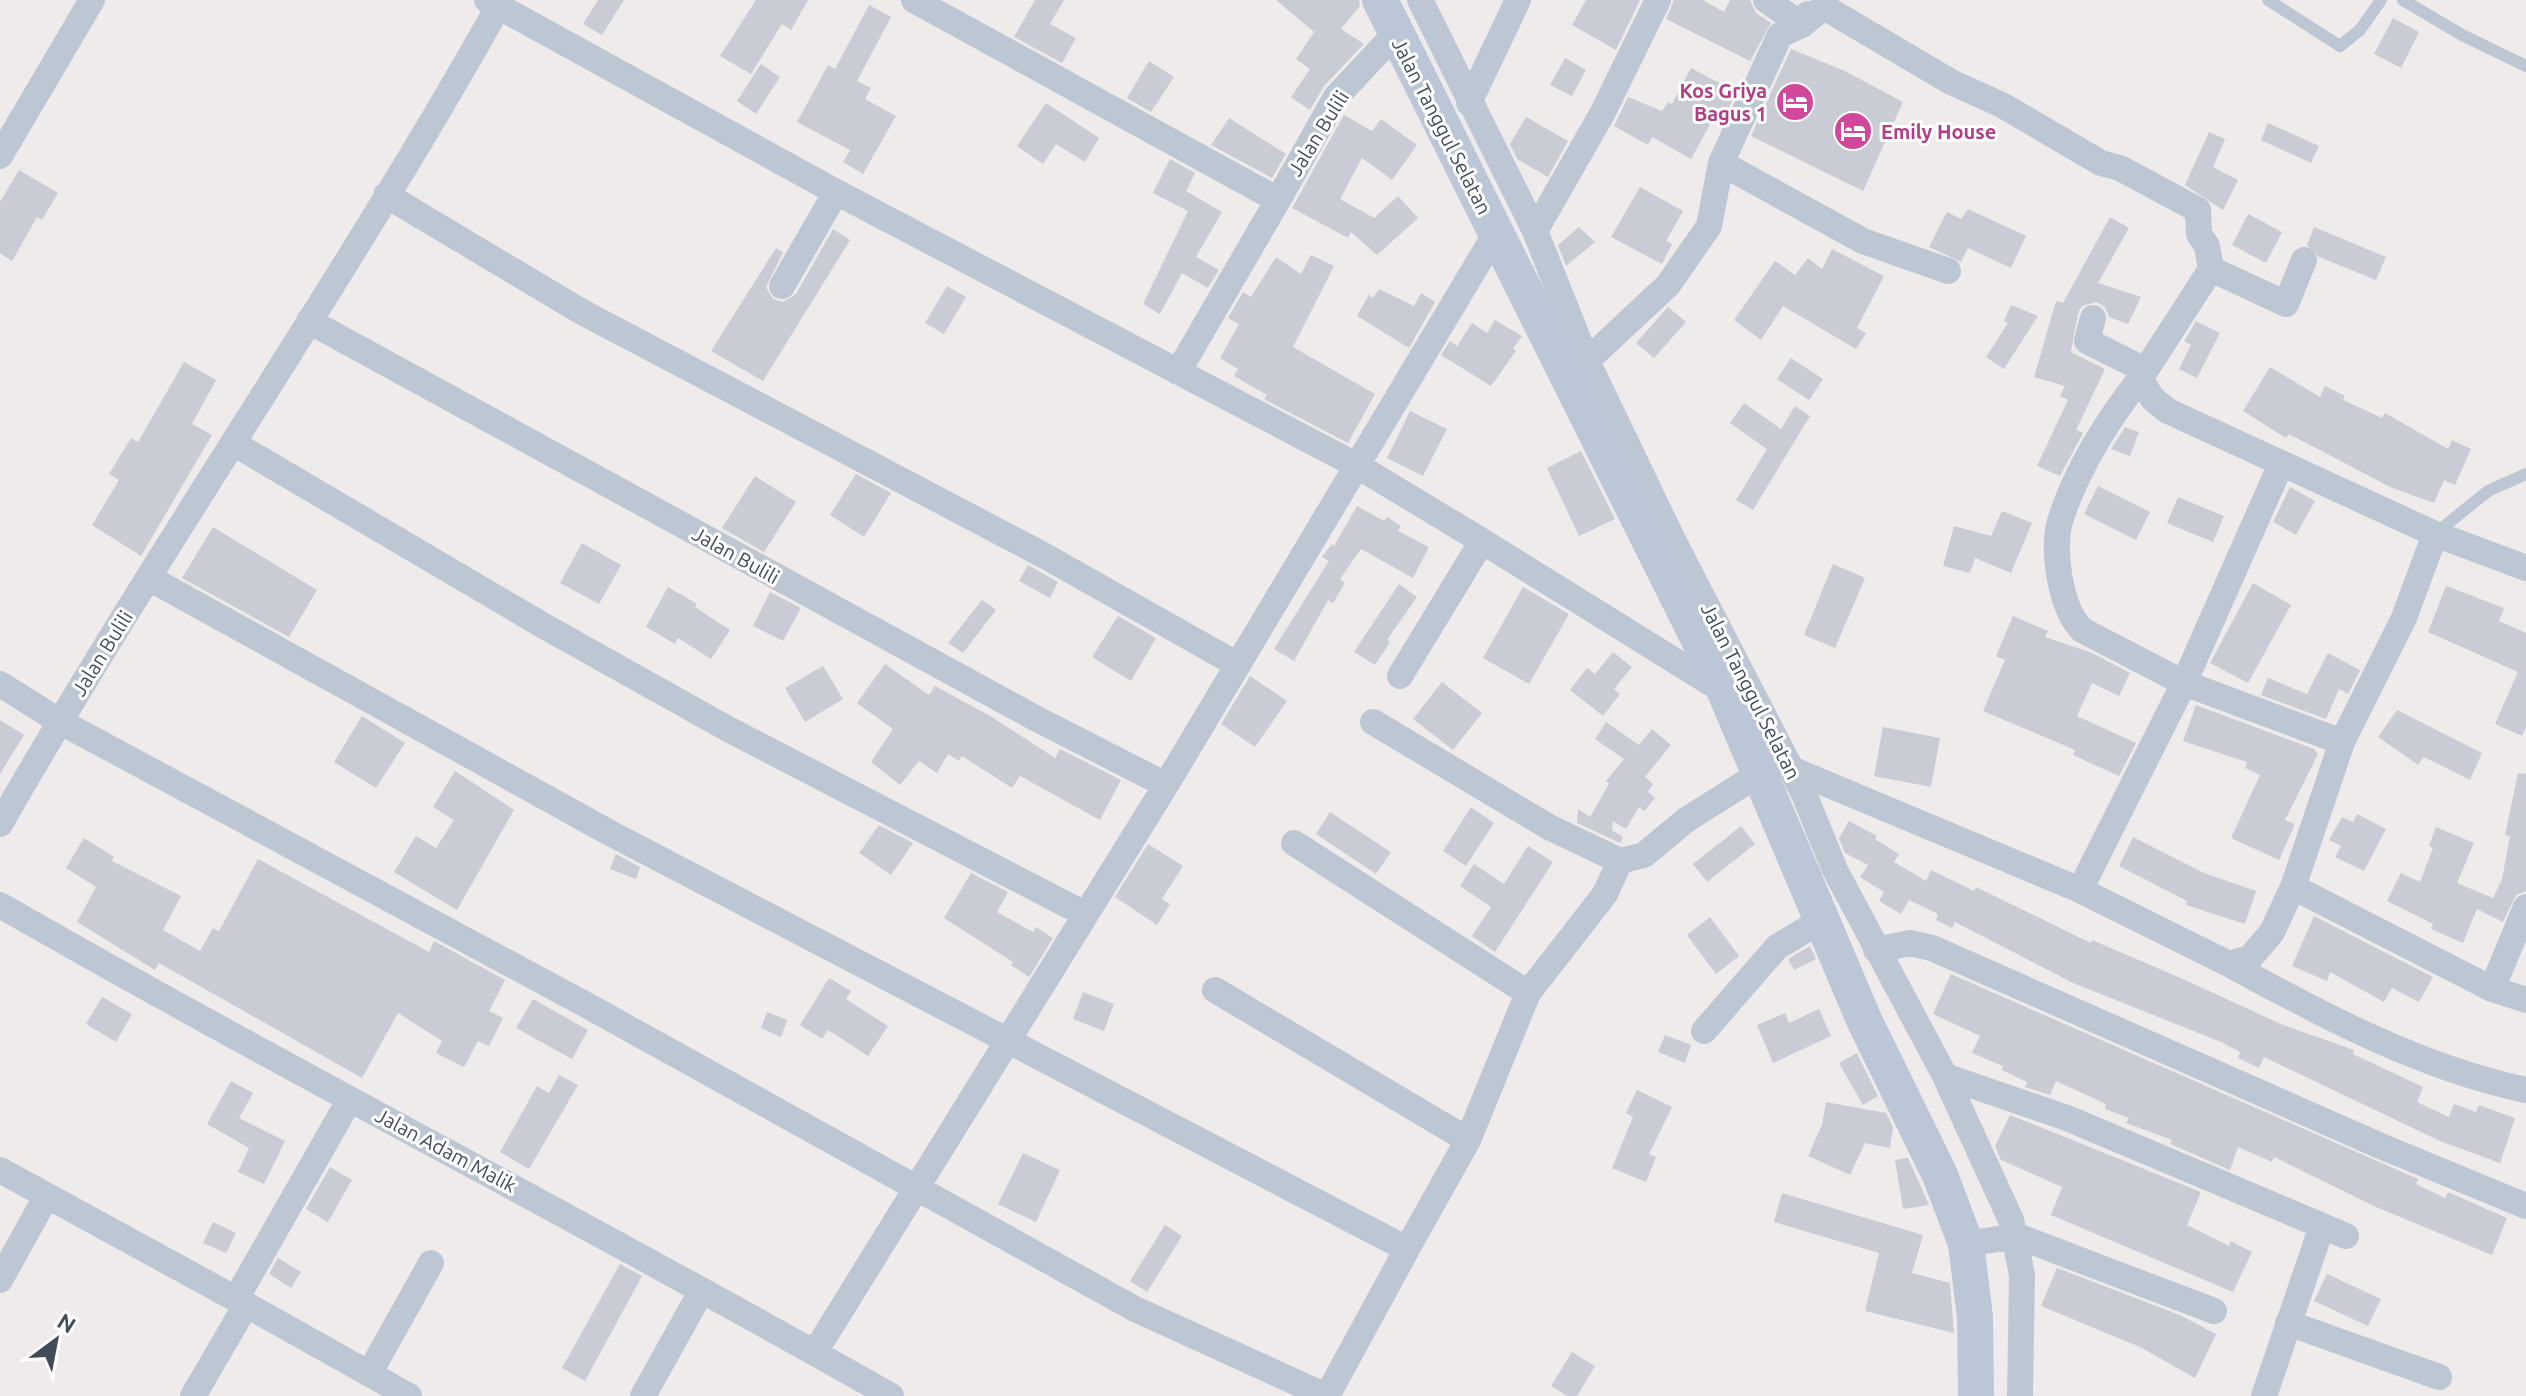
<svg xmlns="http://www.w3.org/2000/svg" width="2526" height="1396" viewBox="0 0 2526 1396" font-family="Ubuntu,sans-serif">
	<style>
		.building { fill: #c9ccd4 }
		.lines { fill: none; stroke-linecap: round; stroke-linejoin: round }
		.lane { stroke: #bdc7d3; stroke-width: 12 }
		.street { stroke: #bdc7d3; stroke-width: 26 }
		.secondary { stroke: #bbc7d7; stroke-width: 36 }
		.labels { text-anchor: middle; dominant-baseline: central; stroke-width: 6; stroke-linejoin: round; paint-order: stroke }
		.hotel-label { font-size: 20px; font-weight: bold; fill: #b23c85; stroke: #fff; text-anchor: end }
		.street-label { font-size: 20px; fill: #424d5a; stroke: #fff }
	</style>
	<rect width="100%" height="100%" fill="#efebeb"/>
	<!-- building -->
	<path class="building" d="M598,0H624L602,35L583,24Z
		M756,0H808L791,30L782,24L751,74L720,56Z
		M1035,0H1064L1050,24L1076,38L1062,63L1014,37Z
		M1276,0H1359L1360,6L1341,29L1364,44L1324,86L1310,110L1291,97L1310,69L1296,59L1314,32Z
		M1586,0H1640L1616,50L1572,25Z
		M1674,0H1703L1724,12L1730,0H1750L1756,13L1771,23L1750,61L1666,19Z
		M869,5L891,17L857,81L871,88L865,99L896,116L863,174L843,162L850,150L797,122L828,65L835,69Z
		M2393,18L2419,32L2401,68L2374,54Z
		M1791,49L1845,71L1903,102L1863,191L1751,136Z
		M1565,58L1586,70L1572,96L1550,85Z
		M1149,61L1174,77L1151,112L1127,98Z
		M761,64L780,77L756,114L737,101Z
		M1691,68L1736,92L1727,112L1719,108L1691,159L1652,137L1648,145L1614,126L1628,97L1662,111L1668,102L1672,104Z
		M1046,103L1099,138L1085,162L1056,144L1043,164L1017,146Z
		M1344,115L1372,131L1381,119L1417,145L1392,180L1362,158L1340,199L1374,218L1398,196L1418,218L1377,255L1351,232L1348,238L1292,208Z
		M1526,117L1568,141L1548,177L1517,159L1510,144Z
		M1229,118L1286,154L1272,178L1211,145Z
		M2268,123L2319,146L2311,163L2261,140Z
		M2209,132L2225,139L2213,167L2238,180L2223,210L2185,185Z
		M1170,159L1195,173L1186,191L1222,212L1196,257L1219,270L1208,288L1182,273L1160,314L1143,304L1188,211L1153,193Z
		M19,170L58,193L42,220L37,217L12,261L0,253V202Z
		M1640,187L1683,211L1666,241L1672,244L1662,264L1611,237Z
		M1968,209L2026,236L2011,268L1968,248L1961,262L1929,247L1947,212L1961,219Z
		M2248,214L2282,232L2266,263L2232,245Z
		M2110,217L2129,228L2098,283L2141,297L2128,324L2109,317L2105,307L2096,302L2082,306L2078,313L2071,352L2105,369L2076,430L2083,433L2060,476L2037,466L2068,400L2060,396L2065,386L2034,377L2056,301L2063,303Z
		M1579,227L1595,242L1566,266L1558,245Z
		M2314,227L2386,257L2376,280L2319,257L2307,245Z
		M833,229L850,240L763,381L711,351L776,248L783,252L766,287L773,299L783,302L796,294Z
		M1832,249L1884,276L1857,328L1866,333L1856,349L1783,306L1761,340L1734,320L1775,261L1795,275L1808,258L1822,269Z
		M1311,255L1334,266L1293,347L1375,394L1348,443L1264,399L1267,395L1234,376L1238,369L1220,358L1239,324L1228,318L1243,292L1251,297L1276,257L1301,274Z
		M947,286L966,297L944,334L925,323Z
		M1379,289L1414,306L1421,293L1435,302L1409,348L1357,316L1369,295L1373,298Z
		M2011,305L2038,316L2004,369L1986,357L2008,323L2004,321Z
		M1668,307L1686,322L1654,358L1636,343Z
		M1495,320L1522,336L1513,349L1516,351L1491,386L1441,355L1450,341L1457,346L1472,323L1487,333Z
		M2196,321L2220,333L2197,378L2179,369L2191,345L2184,341Z
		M1791,358L1823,379L1809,400L1777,379Z
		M184,362L216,380L192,424L212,435L141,556L92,525L119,480L109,474L131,438L138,442Z
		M2270,367L2320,397L2325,386L2345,396L2343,400L2382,418L2385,413L2448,449L2452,440L2471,449L2455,485L2444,480L2434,503L2390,487L2289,434L2286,438L2243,411Z
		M1744,403L1781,429L1795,406L1810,416L1753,510L1736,500L1767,449L1730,423Z
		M1410,411L1447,429L1423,476L1387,458Z
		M2125,427L2139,432L2130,456L2111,449Z
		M1581,451L1615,519L1579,536L1547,468Z
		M856,474L891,493L864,537L830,515Z
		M755,476L796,502L764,552L722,528Z
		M2098,486L2150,512L2136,540L2084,514Z
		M2290,487L2315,501L2296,535L2273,522Z
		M2178,497L2224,516L2213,542L2167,523Z
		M1357,506L1384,521L1387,517L1401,526L1398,531L1429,547L1413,578L1361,549L1340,579L1345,583L1333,603L1328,600L1294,661L1274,649L1329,561L1322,557L1332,544L1334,546Z
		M2002,511L2032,523L2011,573L1975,558L1970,573L1943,566L1954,526L1991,536Z
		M213,527L317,590L289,637L182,578Z
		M582,543L621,565L599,604L560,583Z
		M1833,564L1865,578L1835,648L1804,635Z
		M1028,565L1058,582L1050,598L1019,581Z
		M2253,583L2291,605L2248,683L2210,663Z
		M1399,584L1417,597L1387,640L1390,642L1375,665L1354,652Z
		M2446,586L2504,608L2499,621L2526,633V727L2522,736L2495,724L2518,672L2428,632Z
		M668,587L697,604L695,607L730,630L711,659L678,638L675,644L646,627Z
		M1523,587L1569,614L1529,684L1483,658Z
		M770,592L801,608L783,641L753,626Z
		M982,600L996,610L963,653L948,643Z
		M1118,616L1156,638L1131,681L1092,657Z
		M2013,616L2048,631L2045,637L2092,653L2130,673L2119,696L2092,683L2077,716L2136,743L2119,776L2073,755L2075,750L1983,711L2005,660L1996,656Z
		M1613,652L1632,667L1614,689L1620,694L1603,716L1570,690L1587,668L1595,674Z
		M2328,653L2360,670L2348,694L2339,689L2326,719L2261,695L2268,678L2307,694Z
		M885,664L929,695L935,686L992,717L1055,758L1060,749L1121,780L1100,820L1020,776L1012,788L962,756L959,761L948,754L937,773L919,761L900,785L871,762L893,729L857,703Z
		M823,666L843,699L805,722L785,688Z
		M1250,676L1287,701L1255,747L1221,724Z
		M1442,682L1482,713L1453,750L1413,719Z
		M2196,705L2314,749L2318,754L2285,820L2295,824L2279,860L2231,838L2260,775L2245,768L2247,762L2183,741Z
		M2397,710L2482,753L2470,780L2424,757L2418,765L2378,737Z
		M362,716L405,743L376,788L334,762Z
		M0,720L24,735L0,774Z
		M1606,722L1639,745L1652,729L1671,745L1645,777L1653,784L1648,792L1655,798L1644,811L1639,807L1626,829L1613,821L1612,830L1623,837L1620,843L1577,823L1578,809L1590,817L1609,784L1606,781L1624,759L1595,739Z
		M1883,727L1940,738L1931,787L1874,776Z
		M455,771L514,810L457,910L394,872L416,836L436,848L454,820L433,807Z
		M2518,773L2526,774V891L2516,895L2503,922L2477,909L2463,943L2431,929L2433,924L2387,901L2401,873L2420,882L2433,848L2429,846L2436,827L2474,843L2457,883L2493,898L2502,879L2510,836L2505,835Z
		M1471,807L1494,823L1466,866L1443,851Z
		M1330,812L1391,852L1376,874L1316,834Z
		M2357,814L2386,829L2364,871L2335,857L2341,846L2329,840L2342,817L2353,822Z
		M1849,821L1877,836L1875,839L1899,854L1894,862L1926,881L1931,870L1974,891L1976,887L2091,943L2092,940L2183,979L2283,1025L2354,1050L2353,1054L2423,1087L2417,1102L2449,1117L2454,1104L2476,1112L2479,1105L2515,1118L2500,1163L2440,1141L2264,1057L2259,1068L2238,1058L2240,1052L2221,1042L2073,983L1955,922L1952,928L1936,920L1938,914L1909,900L1901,914L1879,901L1884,892L1860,877L1868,865L1845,853L1839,838Z
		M879,825L913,843L891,875L859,853Z
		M1741,826L1755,844L1707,882L1693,864Z
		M2133,837L2204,873L2256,891L2245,924L2186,905L2187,901L2119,866Z
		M84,838L114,857L112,861L181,896L163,930L200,951L213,928L219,931L258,859L429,952L434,941L505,980L489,1011L503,1018L489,1046L478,1041L464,1067L436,1053L442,1041L398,1013L362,1078L159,963L155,970L77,922L96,887L66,868Z
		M1148,844L1183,866L1162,899L1170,904L1157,925L1115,897Z
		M1528,846L1553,862L1495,952L1472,936L1491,907L1460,886L1474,864L1504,884Z
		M616,854L640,867L636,879L610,869Z
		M971,873L1008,892L997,912L1033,932L1036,927L1053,938L1029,977L1011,965L1013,962L944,918Z
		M2314,916L2433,977L2419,1002L2392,988L2384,1002L2330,972L2327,981L2292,966Z
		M1710,917L1739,956L1716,974L1687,935Z
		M1810,946L1816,959L1794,970L1788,959Z
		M1951,974L2418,1179L2416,1184L2445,1198L2448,1192L2507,1218L2492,1255L2376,1207L2274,1157L2272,1162L2238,1147L2230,1170L2170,1144L2172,1140L2126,1123L2129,1118L2105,1109L2106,1104L2056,1081L2050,1095L2025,1087L2027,1082L2002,1070L2003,1066L1972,1053L1980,1036L1933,1014Z
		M829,978L851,991L846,999L888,1026L868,1056L828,1030L822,1039L800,1025Z
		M1083,992L1114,1004L1104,1031L1073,1019Z
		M102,997L132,1014L116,1042L86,1024Z
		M533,999L588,1030L572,1059L516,1028Z
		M1819,1009L1831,1036L1773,1063L1757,1025L1785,1013L1789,1023Z
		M767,1012L787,1020L781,1037L761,1028Z
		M1665,1035L1691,1045L1685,1063L1658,1052Z
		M1857,1053L1878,1096L1863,1105L1839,1063Z
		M559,1075L578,1085L529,1169L500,1152L537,1086L549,1093Z
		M231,1081L253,1093L239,1118L285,1141L264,1184L238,1172L249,1148L207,1124Z
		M1637,1090L1672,1107L1649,1154L1656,1157L1646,1182L1612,1168L1633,1117L1626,1113Z
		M1826,1102L1886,1113L1893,1127L1890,1148L1865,1143L1850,1175L1808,1156L1822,1125Z
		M2010,1115L2201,1192L2187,1225L2229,1246L2231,1241L2252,1252L2233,1292L2051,1215L2062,1187L2001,1160L1995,1146Z
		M1023,1153L1060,1170L1036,1222L998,1204Z
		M1908,1158L1929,1205L1903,1209L1895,1160Z
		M330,1167L352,1180L328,1222L306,1209Z
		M1782,1193L1923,1235L1912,1273L1950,1283L1954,1333L1865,1311L1879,1253L1774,1222Z
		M213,1222L236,1233L226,1253L203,1243Z
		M1165,1225L1182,1236L1147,1292L1130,1281Z
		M278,1258L301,1272L291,1288L269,1274Z
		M620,1264L642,1276L585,1381L562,1368Z
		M2057,1268L2180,1315L2216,1334L2195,1378L2140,1347L2041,1306Z
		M2327,1274L2381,1299L2368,1326L2314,1301Z
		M1572,1352L1595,1366L1577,1396H1567L1551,1386Z"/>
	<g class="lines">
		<!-- lane -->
		<path class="lane" d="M2268,0L2340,46L2360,30L2381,0
			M2403,0L2462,35L2526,66
			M2436,533L2488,491L2526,474"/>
		<!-- street -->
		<path class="street" d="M487,0L836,192L1356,465L1482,541L1400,676
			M914,0L1278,200L1336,97L1396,33
			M1420,0L1535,231L1587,361L1673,540L1804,794L1835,870L1945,1076L2011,1220L2022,1275L2020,1396
			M1766,0L1802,25L1808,14
			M1469,103L1518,0
			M0,156L92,0
			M1721,163L1863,241L1948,271
			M386,195L582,312L1045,556L1238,665
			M1535,231L1602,114L1658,0
			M2211,269L2286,304L2304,260
			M782,286L836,192
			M2093,318L2087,341L2145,370
			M309,321L1037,719L1166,785
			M1576,371L1668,285L1709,226L1721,163L1780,35L1802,25L1824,7L1951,82L2002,105L2101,163L2120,168L2198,210L2199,234L2207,246L2211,269L2140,379L2153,399L2168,411L2435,534L2526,568
			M1178,372L1278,200
			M2140,379C2108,419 2077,469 2061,518C2051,547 2060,608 2082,630L2184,683L2342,742
			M233,443L544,626L728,729L1083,913
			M1482,541L1725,692
			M149,578L610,833L1407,1249L1327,1396
			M0,684L59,721L590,1007L1135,1309L1326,1396
			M1373,722L1549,827L1620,861
			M1791,769L2080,890L2229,964L2250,958L2272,932L2293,887L2342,742L2404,618L2435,534
			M0,824C160,545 345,281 502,0
			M1294,843L1528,993
			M2293,887L2492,989L2526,1000
			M2080,890L2184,683L2281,464
			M0,905C294,1074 597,1228 891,1396
			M1876,950L1910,943L1932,948L2383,1147L2526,1206
			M2229,964C2322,1015 2421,1068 2526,1090
			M2492,989L2526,907
			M1215,990L1468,1140
			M1704,1031L1777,947L1822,920
			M1945,1076L2067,1118L2346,1236
			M0,1170L236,1299L350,1099
			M1966,1244L2017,1236L2214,1311
			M1407,1249L1468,1140L1528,993L1605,894L1620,861L1644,855L1686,820L1759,774
			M0,1280L46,1197
			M236,1299L409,1396
			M2288,1323L2439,1377
			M815,1352L1166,785L1496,233
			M369,1374L431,1263
			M193,1396L246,1305
			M643,1396L702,1290
			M2264,1396L2322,1226"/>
		<!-- secondary -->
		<path class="secondary" d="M1380,0L1725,692L1865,1022L1940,1175L1966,1244L1975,1317L1976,1396"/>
	</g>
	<!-- icons -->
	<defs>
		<symbol id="hotel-disc" viewBox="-11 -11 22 22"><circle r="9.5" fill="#d1479c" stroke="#fff"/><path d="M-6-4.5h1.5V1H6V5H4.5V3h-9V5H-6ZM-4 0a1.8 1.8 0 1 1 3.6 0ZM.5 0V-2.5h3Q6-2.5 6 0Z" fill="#fff"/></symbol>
	</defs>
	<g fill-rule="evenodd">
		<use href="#hotel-disc" x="1773" y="80" width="44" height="44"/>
		<use href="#hotel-disc" x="1831" y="109" width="44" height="44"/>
	</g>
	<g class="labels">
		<!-- hotel labels -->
		<g class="hotel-label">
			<text x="1767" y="90">Kos Griya<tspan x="1767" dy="23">Bagus 1</tspan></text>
			<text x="1881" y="131" text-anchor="start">Emily House</text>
		</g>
		<!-- street labels -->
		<g class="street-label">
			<text transform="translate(1442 126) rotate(63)">Jalan Tanggul Selatan</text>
			<text transform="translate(1318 133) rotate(-58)">Jalan Bulili</text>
			<text transform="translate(736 555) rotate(29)">Jalan Bulili</text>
			<text transform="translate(102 653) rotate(-58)">Jalan Bulili</text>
			<text transform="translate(1751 691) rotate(63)">Jalan Tanggul Selatan</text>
			<text transform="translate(446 1150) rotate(28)">Jalan Adam Malik</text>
		</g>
	</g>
	<!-- north arrow -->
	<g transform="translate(56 1340) rotate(32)" stroke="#ffffff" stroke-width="6" paint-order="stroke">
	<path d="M0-6L14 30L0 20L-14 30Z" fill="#424d5a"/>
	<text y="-12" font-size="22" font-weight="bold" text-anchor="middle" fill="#424d5a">N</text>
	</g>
</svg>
